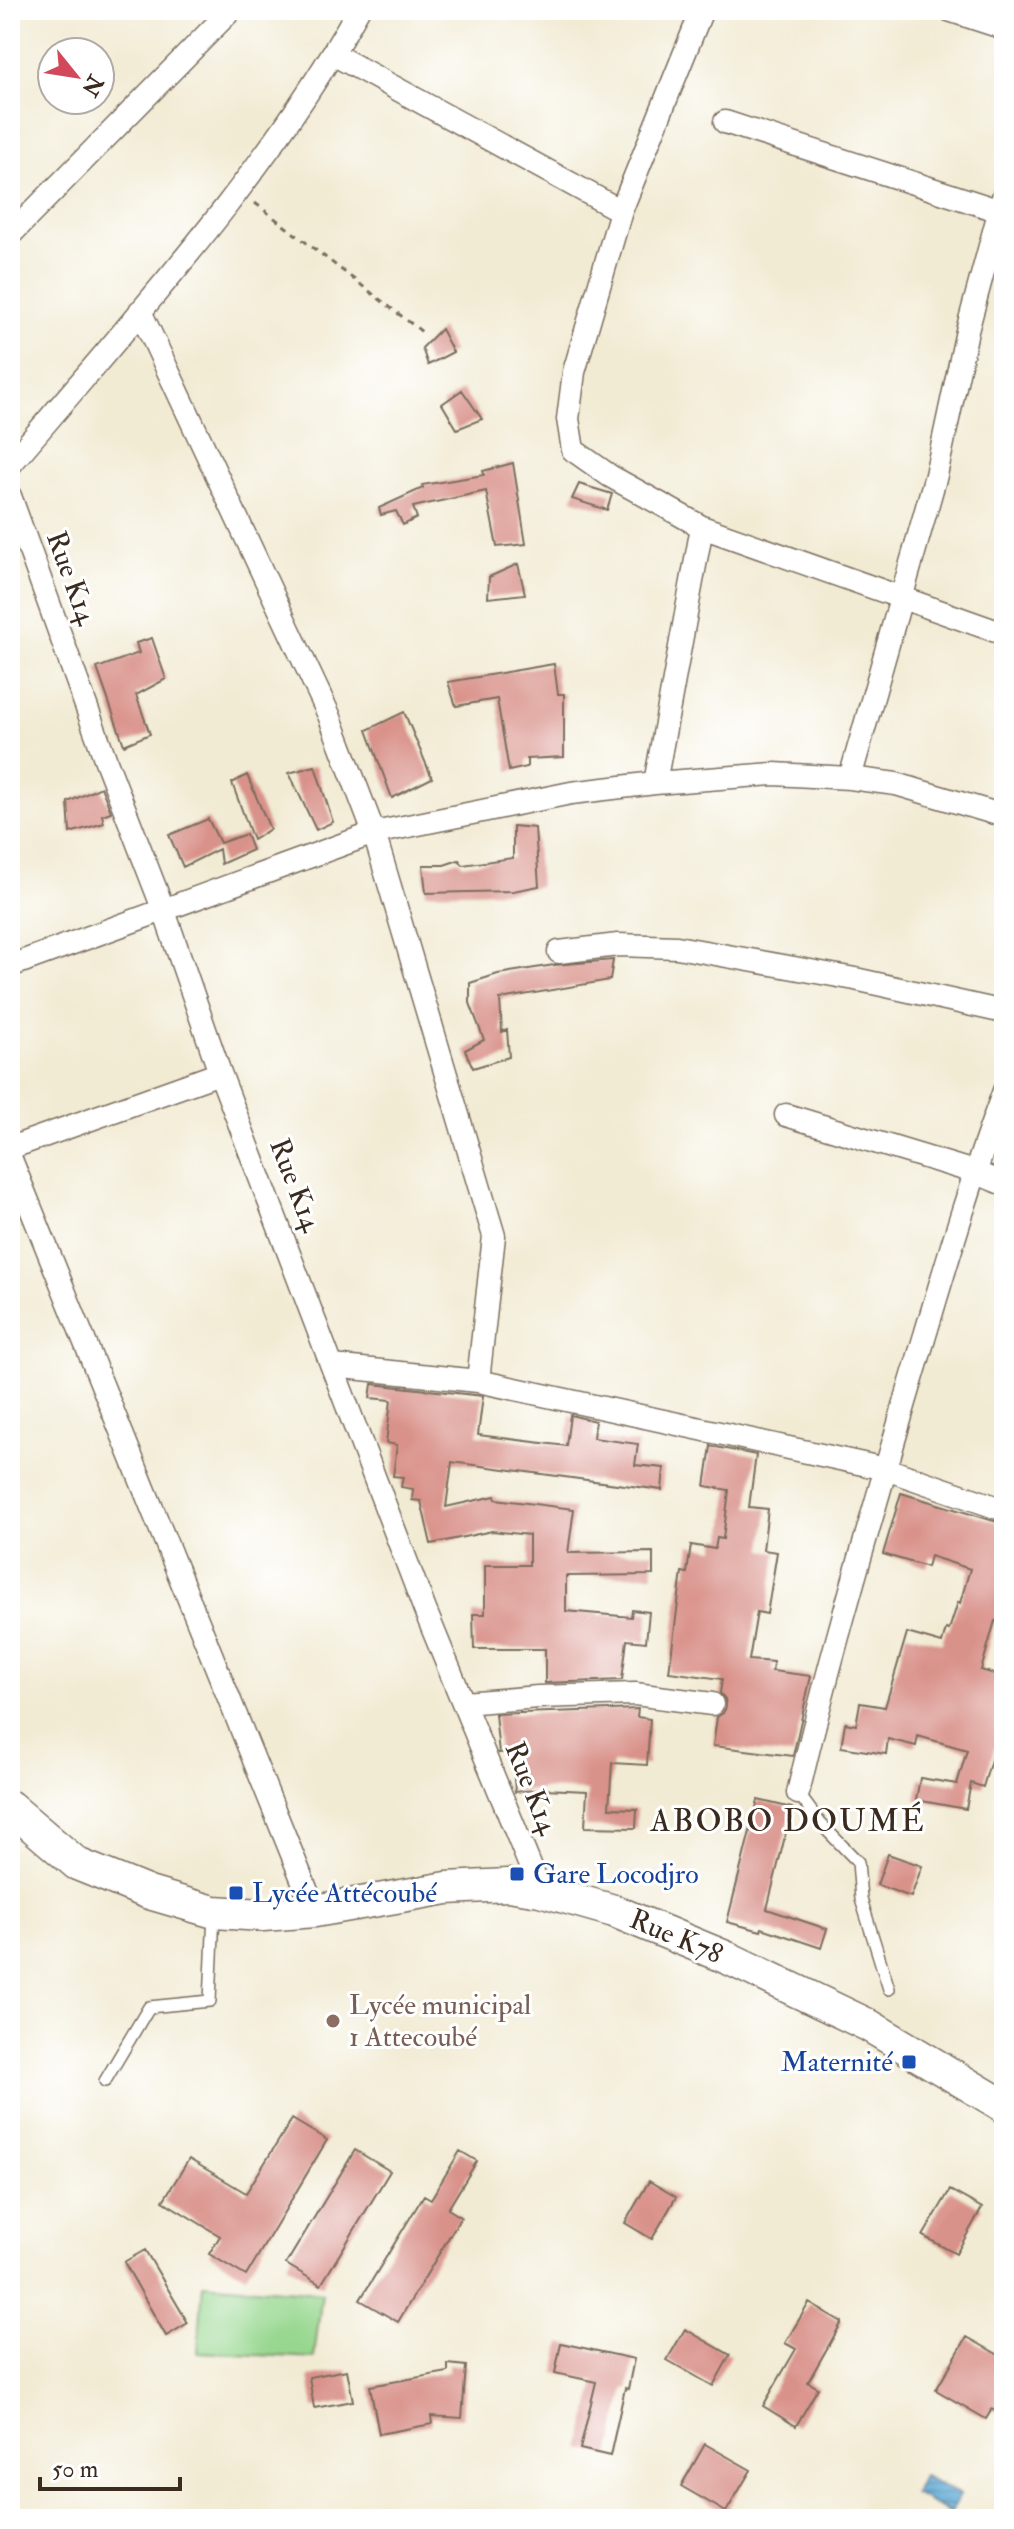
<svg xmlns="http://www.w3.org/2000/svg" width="1014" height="2529" viewBox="0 0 1014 2529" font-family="'IM FELL Double Pica',serif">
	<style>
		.grass { fill: #96d78e; stroke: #688056; stroke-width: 2 }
		.water { fill: url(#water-rules); stroke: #4c6879; stroke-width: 2 }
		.building { fill: #d9928a }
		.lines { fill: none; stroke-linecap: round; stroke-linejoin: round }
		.lane-casing { stroke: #7b6e5e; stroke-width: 14 }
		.street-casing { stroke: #7b6e5e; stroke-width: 25 }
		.secondary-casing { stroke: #7b6e5e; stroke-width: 35 }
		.path { stroke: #7b6e5e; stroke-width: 3; stroke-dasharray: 6 6; stroke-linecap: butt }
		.lane { stroke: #fff; stroke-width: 11 }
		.street { stroke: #fff; stroke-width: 22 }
		.secondary { stroke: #fff; stroke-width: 32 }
		.transit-dot { fill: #1a4fb4; stroke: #fff; stroke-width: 3 }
		.education-dot { fill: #8d6e63; stroke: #fff; stroke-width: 3 }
		.labels { text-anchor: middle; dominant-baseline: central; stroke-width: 6; stroke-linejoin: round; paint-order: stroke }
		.street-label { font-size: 28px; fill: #3b2a1e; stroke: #fff }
		.transit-label { font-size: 28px; fill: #164399; stroke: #fff; text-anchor: start }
		.education-label { font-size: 28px; fill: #785e54; stroke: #fff; text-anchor: start }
		.quarter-label { font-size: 32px; letter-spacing: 2px; fill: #3b2a1e; stroke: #fff }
	</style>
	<defs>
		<pattern id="water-rules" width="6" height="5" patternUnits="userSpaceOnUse" patternTransform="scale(2)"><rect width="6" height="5" fill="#5ca7d4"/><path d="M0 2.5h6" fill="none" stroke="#4d88ab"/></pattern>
	</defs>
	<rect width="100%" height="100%" fill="#fff"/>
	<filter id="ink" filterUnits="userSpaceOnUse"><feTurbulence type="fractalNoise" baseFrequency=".0125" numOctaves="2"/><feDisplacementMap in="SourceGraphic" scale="16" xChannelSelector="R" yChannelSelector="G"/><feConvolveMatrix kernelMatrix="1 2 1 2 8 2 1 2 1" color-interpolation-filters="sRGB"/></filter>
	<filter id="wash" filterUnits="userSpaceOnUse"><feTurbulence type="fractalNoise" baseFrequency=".006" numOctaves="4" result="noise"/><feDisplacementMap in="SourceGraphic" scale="32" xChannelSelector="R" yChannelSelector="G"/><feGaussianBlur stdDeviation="1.8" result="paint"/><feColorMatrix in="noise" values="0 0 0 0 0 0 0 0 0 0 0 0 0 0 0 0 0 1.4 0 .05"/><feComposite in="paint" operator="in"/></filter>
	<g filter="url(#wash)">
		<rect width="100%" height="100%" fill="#f2ebd4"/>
		<!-- grass -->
		<path class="grass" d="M203,2284L322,2293L314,2358L198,2352Z"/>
		<!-- water -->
		<path class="water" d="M923,2476L960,2495L951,2513L914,2494Z"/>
		<g id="blocks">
			<!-- building -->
			<path class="building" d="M441,329L453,352L428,365L422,348Z
				M462,390L482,419L457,429L442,404Z
				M513,463L526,544L497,547L486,491L413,507L417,518L403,525L396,511L381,515L379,508L423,488L422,485L484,475L483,471Z
				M579,484L612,494L607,510L572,499Z
				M518,564L525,594L488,598L489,577Z
				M152,638L166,679L136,695L150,734L124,745L97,668L139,653L136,643Z
				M554,664L558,694H564V757L527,759V767L509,771L497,699L456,706L448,682Z
				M404,712L432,778L392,798L367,730Z
				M315,766L333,822L316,830L289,773Z
				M247,775L270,829L253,840L232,783Z
				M101,787L111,812L102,815L104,823L70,833L68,802Z
				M208,819L220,843L246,834L252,850L221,864L219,849L183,867L169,835Z
				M513,826L535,828L539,886L513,891L426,893L423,865H444L459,860L463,865L513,858Z
				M613,960L610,980L500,999L502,1032L507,1030L509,1057L473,1068L465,1050L484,1040L470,1003V983L498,974L554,965Z
				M372,1384L483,1396L478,1435L566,1446L570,1415L595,1421L593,1438L638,1444L635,1465L664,1468L662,1490L452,1462L446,1507L495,1496L496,1499L574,1509L568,1553L653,1552V1575L566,1576V1611L631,1617L632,1610L649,1612L646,1642L627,1640L622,1680L545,1683V1649H474L473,1614H485V1565H529V1535L492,1531L431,1544L421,1501L412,1500L413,1489L401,1487L403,1477L393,1476L397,1445L386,1443L391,1400L370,1398Z
				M711,1446L756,1455L749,1507L768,1509L763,1550L777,1552L767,1614L757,1612L749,1660L773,1662L772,1671L811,1676L793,1756L713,1746L717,1717L723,1713L726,1707L725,1699L720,1693L722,1679L669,1672L682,1572L687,1573L691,1545L715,1549L717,1538L723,1539L729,1490L705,1486Z
				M901,1493L1004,1524V1623L995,1621L981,1670L1004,1677V1716L983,1787L971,1783L966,1809L916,1800L920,1778L957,1784L967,1750L918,1736L916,1746L888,1739L886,1754L841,1747L845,1723L856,1725L860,1703L885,1707L907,1633L942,1643L946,1629L949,1630L958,1602L960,1603L970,1569L930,1556L927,1567L883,1554Z
				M638,1709L637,1717L650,1719L647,1765L612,1763L609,1808L637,1809L636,1828L585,1827L587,1791L544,1789L515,1792L512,1751L499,1753L495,1714Z
				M758,1800L792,1808L767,1909L827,1929L821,1948L762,1928L761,1931L727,1922Z
				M888,1854L922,1866L911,1897L877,1885Z
				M292,2119L327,2140L246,2276L209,2254L220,2236L163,2201L189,2159L246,2193Z
				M355,2150L390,2171L321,2285L286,2264Z
				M460,2151L477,2161L448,2209L461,2217L398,2322L360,2300L424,2195L431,2199Z
				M649,2181L676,2197L652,2239L625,2223Z
				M950,2190L982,2208L956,2254L923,2236Z
				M145,2250L188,2323L166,2336L124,2262Z
				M809,2303L842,2322L808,2382L818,2388L796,2426L763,2406L796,2349L785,2343Z
				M685,2329L730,2355L713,2386L667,2360Z
				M967,2337L1004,2358V2415L992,2409L986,2419L936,2390Z
				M561,2343L634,2359L628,2389L625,2388L610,2456L580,2449L596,2382L555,2373Z
				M448,2364L466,2366L462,2418L431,2416L432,2424L379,2434L370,2386L448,2372Z
				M347,2370L353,2401L314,2408L309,2377Z
				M705,2444L751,2470L726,2512L681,2486Z"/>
		</g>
	</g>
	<g filter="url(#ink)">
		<use href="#blocks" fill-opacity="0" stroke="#7b6e5e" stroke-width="2"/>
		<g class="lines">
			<defs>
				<path id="lane" d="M798,1793L820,1823L858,1862L861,1899L889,1989
					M105,2081L149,2007L210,2001L214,1913"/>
				<path id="street" d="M949,10L1004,28
					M333,54L621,211
					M725,122L1000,211
					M10,235L231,10
					M140,311L329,715L374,833L494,1236L478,1381
					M10,465C133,319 265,177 358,10
					M10,496L106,761L164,911L220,1073L425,1610L540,1890
					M702,527L1004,634
					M850,778L936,475L967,331L1004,194
					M655,783L702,527L610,476L573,450L568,419L574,372L621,211L702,10
					M559,952L618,945L677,947L855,979L1004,1012
					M10,966L374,833L571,793L655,783L774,774L850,778L896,784L1004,816
					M786,1115L974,1172L1004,1184
					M10,1148L220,1073
					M10,1157L315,1911
					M333,1366L478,1381L886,1469L1004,1510
					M464,1703L538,1697L635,1694L712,1704
					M798,1793C829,1660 868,1530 906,1399C937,1296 966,1192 1004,1091"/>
				<path id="secondary" d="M10,1807L77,1864L149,1893L214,1912L263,1915L315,1911L447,1888L508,1885L540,1890L614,1911L730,1959L868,2025L1004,2106"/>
			</defs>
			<!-- lane casing -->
			<use href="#lane" class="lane-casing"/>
			<!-- street casing -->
			<use href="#street" class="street-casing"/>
			<!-- secondary casing -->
			<use href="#secondary" class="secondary-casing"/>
			<!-- path -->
			<path class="path" d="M255,203L426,335"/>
			<!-- lane -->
			<use href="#lane" class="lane"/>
			<!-- street -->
			<use href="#street" class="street"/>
			<!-- secondary -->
			<use href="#secondary" class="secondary"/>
		</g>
	</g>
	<!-- markers -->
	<g class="transit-dot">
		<rect x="509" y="1866" width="16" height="16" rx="4"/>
		<rect x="228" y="1885" width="16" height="16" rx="4"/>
		<rect x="901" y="2054" width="16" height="16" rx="4"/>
	</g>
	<circle class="education-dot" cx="333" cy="2021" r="8"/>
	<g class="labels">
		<!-- street labels -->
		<g class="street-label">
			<text transform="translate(71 578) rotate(70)">Rue K14</text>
			<text transform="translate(295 1185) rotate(69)">Rue K14</text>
			<text transform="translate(531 1788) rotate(68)">Rue K14</text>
			<text transform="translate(676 1937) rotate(23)">Rue K78</text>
		</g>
		<!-- transit labels -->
		<g class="transit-label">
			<text x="533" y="1874">Gare Locodjro</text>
			<text x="252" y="1893">Lycée Attécoubé</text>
			<text x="893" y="2062" text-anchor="end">Maternité</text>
		</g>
		<!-- education labels -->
		<g class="education-label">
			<text x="349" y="2005">Lycée municipal<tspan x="349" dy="32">1 Attecoubé</tspan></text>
		</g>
		<!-- quarter labels -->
		<g class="quarter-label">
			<text x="788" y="1821">ABOBO DOUMÉ</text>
		</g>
	</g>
	<!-- margin -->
	<rect width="1014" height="2529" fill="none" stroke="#fff" stroke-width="40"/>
	<!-- north arrow -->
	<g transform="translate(76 76) rotate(120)"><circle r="38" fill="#ffffff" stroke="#b1aaa5" stroke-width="2"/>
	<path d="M0-6L14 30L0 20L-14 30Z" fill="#d1495b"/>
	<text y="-12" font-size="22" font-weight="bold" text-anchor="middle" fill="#3b2a1e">N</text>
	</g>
	<!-- scale -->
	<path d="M40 2477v12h140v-12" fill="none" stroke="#3b2a1e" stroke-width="4"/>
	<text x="52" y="2477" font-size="24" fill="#3b2a1e" stroke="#ffffff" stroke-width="6" paint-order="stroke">50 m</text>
</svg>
